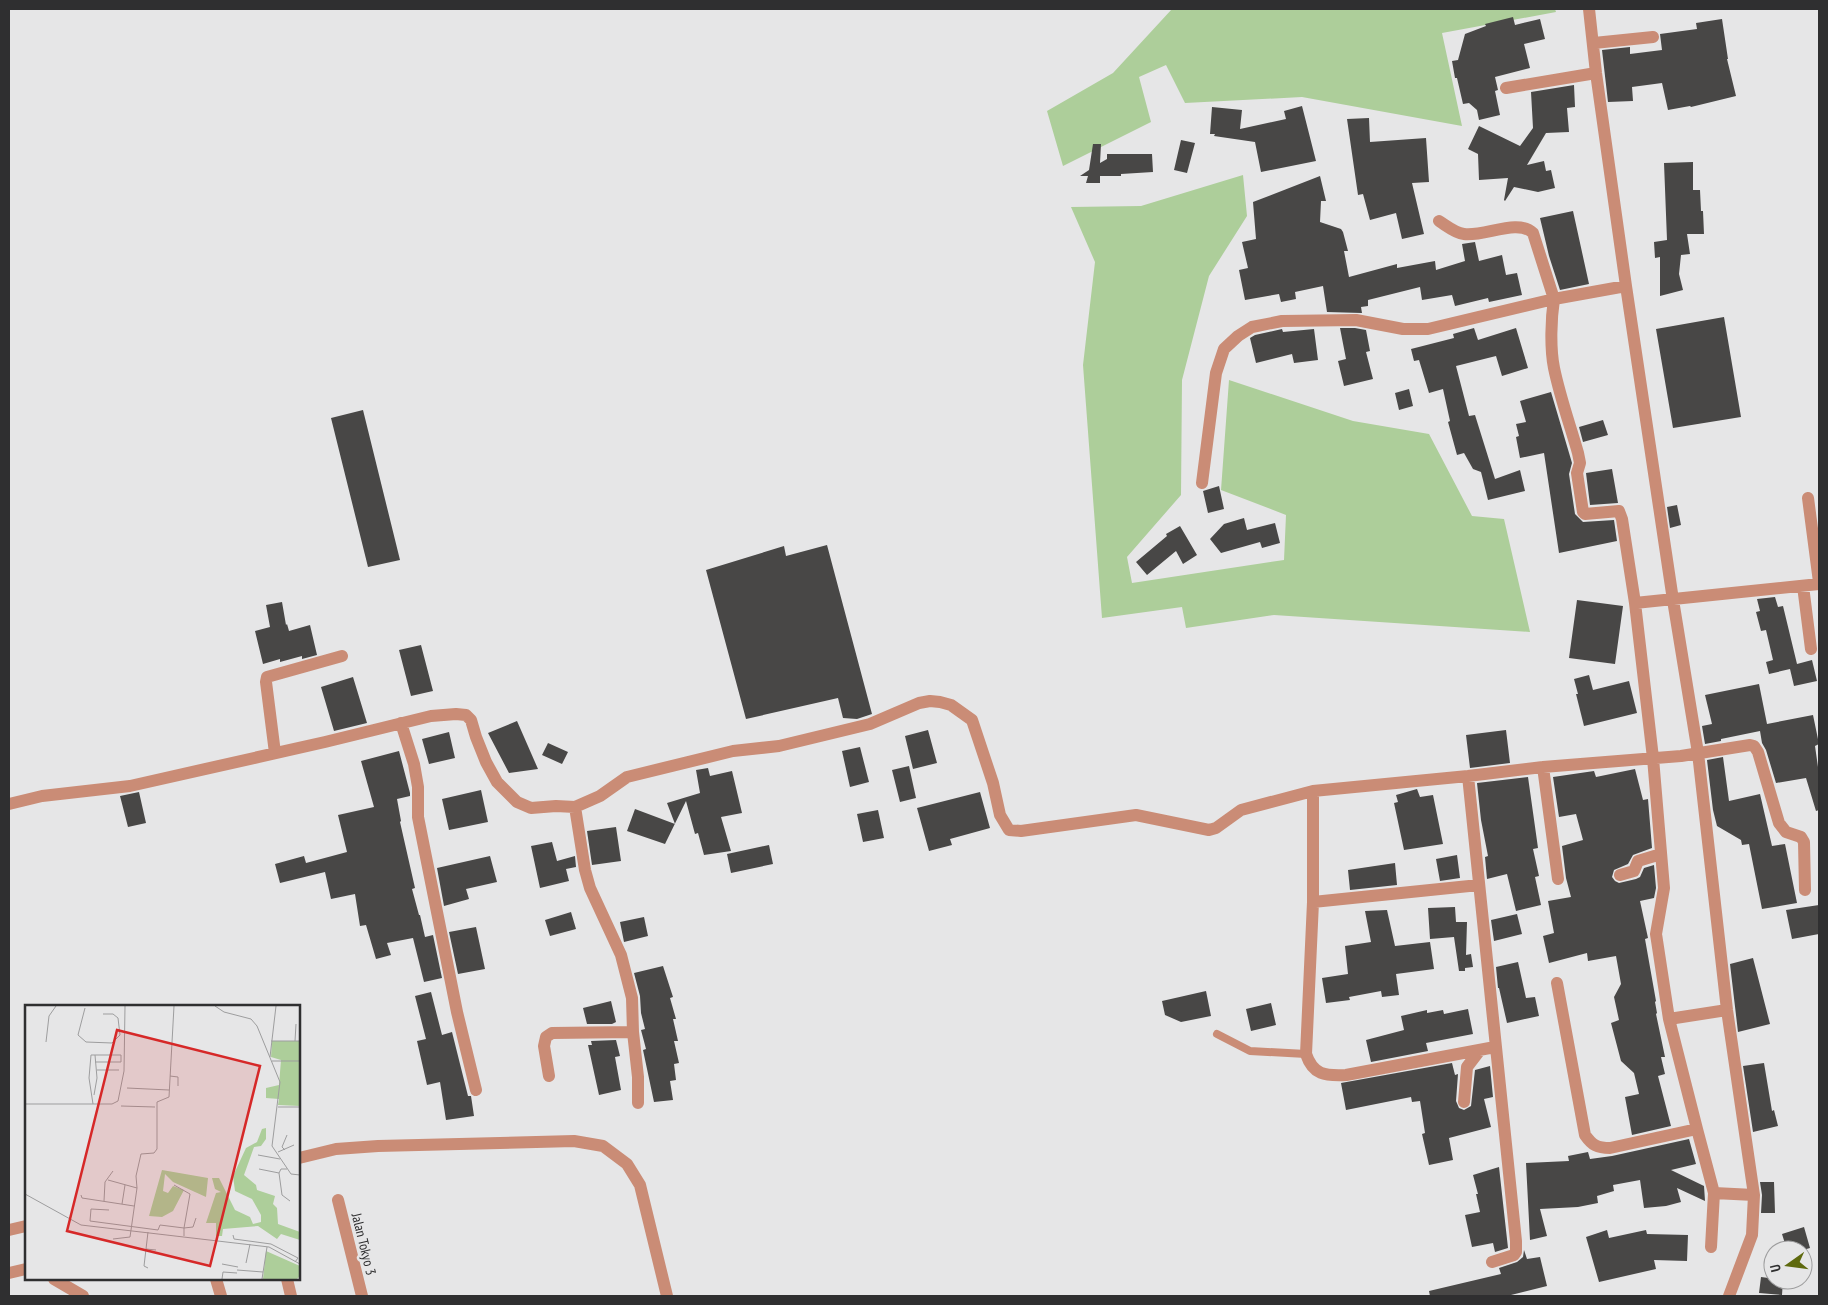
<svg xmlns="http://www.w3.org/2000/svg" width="1828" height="1305" viewBox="0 0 1828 1305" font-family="'PT Sans Narrow',sans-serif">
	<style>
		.green { fill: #adce9a }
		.building { fill: #484746 }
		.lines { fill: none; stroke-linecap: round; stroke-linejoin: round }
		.lane { stroke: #ca8c76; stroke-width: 8 }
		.street { stroke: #ca8c76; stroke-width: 12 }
		.labels { text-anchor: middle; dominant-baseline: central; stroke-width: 5; stroke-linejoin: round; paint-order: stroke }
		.street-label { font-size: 14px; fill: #2f2f30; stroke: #e6e6e7 }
		.inset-road { fill: none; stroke: #9d9d9e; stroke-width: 1 }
		.view { fill: #d62828; fill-opacity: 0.15; stroke: #d62828; stroke-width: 2.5 }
		.inset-edge { fill: none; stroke: #2f2f30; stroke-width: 2.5 }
	</style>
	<rect width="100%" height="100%" fill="#e6e6e7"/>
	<!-- green -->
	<path class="green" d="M1172,9H1555L1556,12L1442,33L1462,126L1302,97L1185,103L1166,65L1139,77L1151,122L1063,166L1047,111L1113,73Z
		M1243,175L1247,216L1209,276L1182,380L1181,495L1127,557L1132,583L1284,560L1286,515L1221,490L1229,380L1353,421L1429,434L1472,516L1504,519L1530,632L1274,615L1186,628L1182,607L1102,618L1083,365L1095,262L1071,207L1141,206Z"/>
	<!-- building -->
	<path class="building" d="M1513,17L1515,25L1540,19L1545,39L1524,44L1530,68L1495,77L1498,90L1495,91L1500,115L1479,120L1477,110L1469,103L1463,104L1457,78H1455L1452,61L1458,60L1465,34L1486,26L1485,24Z
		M1722,19L1728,59H1727L1736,96L1691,107L1690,106L1668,110L1662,83L1632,87L1633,101L1608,102L1602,50L1630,47V54L1662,50L1660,34L1697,29L1696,23Z
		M1574,85L1575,107L1567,108L1569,132L1546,133L1527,165L1544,161L1546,171L1551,170L1555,188L1538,192L1514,187L1505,201L1504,200L1508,178L1479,180L1478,154L1468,149L1479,126L1520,146L1533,128L1531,92Z
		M1302,106L1316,161L1261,172L1255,142L1214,136L1215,134H1210L1212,107L1242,110L1240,129L1286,119L1284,111Z
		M1369,118L1370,142L1426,138L1429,182L1412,183L1424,234L1402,239L1396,213L1370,220L1363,194L1358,195L1347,119Z
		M1181,140L1195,143L1187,173L1174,170Z
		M1093,144H1101L1100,163L1107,159V154H1152L1153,172L1121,174V176H1100V183H1086L1088,176H1080L1089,170Z
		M1693,162V190H1700L1701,211H1703L1704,234H1687L1690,254L1681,255L1679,274L1683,290L1660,296V257L1655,258L1654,242L1667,240L1664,163Z
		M1320,176L1326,201H1321L1320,222L1341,229L1343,232L1348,251H1344L1349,277L1397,264V268L1435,261L1436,270L1465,261L1462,244L1475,242L1479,261L1502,255L1506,275L1517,273L1522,295L1489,302L1488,298L1455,306L1452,295L1422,300L1420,287L1368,300V306L1361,307L1362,313L1327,312L1323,286L1295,292L1296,299L1281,302L1279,294L1245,300L1239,270L1248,268L1242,242L1256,239L1253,202Z
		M1573,211L1589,284L1560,290L1549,256L1540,218Z
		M1724,317L1741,417L1673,428L1656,329Z
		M1340,328H1355L1366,330L1370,351L1366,352L1373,379L1344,386L1338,361L1346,359Z
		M1474,328L1478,340L1516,328L1528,368L1502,376L1496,356L1456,366L1469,416L1475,415L1495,479L1520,470L1525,491L1488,500L1481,472L1473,469L1464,453L1457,455L1448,422L1450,421L1443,389L1429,393L1419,360L1414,361L1411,349L1454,338L1453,334Z
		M1282,329L1283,332L1314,329L1318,360L1294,363L1292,354L1256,363L1250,338L1255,335Z
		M1409,389L1413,406L1399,410L1395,393Z
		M1551,392L1572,463L1569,474L1575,514L1583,522L1614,520L1617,541L1559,553L1544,453L1520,458L1516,437L1519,436L1516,424L1526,422L1520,401Z
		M363,410L400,560L368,567L331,418Z
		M1603,420L1608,435L1583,442L1579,427Z
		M1612,469L1618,503L1590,505L1586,473Z
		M1219,486L1224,509L1208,513L1203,491Z
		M1677,505L1681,525L1670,528L1667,507Z
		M1244,518L1247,530L1275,523L1280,543L1262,548L1260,542L1221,553L1210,539L1224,524Z
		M1180,526L1197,555L1183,564L1176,551L1147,575L1136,562L1167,536L1166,534Z
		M827,545L872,714L857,719L843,718L838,698L746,719L706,570L784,546L786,556Z
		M1775,597L1778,607L1783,606L1797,664L1812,660L1817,681L1794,686L1790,669L1769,674L1766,662L1773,660L1766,630L1761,631L1756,612L1760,611L1757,599Z
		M1577,600L1623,606L1615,664L1569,658Z
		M282,602L286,625L287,624L289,631L310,625L317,655L302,659V656L280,662V659L263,664L255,631L270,627L266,605Z
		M421,645L433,691L411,696L399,650Z
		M1589,675L1593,690L1629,681L1637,713L1584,726L1576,694H1578L1574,679Z
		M353,677L367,723L334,731L321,687Z
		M1759,684L1767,724L1813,715L1819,744L1815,746L1819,774V810L1816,811L1806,778L1776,783L1766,750L1762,743L1760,731L1721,739V741L1705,744L1702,726L1712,724L1705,695Z
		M517,721L538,769L509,773L488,733Z
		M928,730L937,763L913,769L905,736Z
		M1506,730L1510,763L1470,768L1466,735Z
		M449,732L455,758L429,764L422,739Z
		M548,743L568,752L562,764L542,755Z
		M860,747L869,782L850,787L842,751Z
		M399,751L410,793V796L397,799L401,821L400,822L415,888L412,889L419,915H420L425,937L433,935L442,978L424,982L413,938L387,943L391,955L376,959L366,925L360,926L355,894L331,899L325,872L280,883L275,864L304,856L306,863L347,852L338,815L374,807L361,761Z
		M1723,757L1729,801L1760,794L1772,846L1785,844L1797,903L1762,909L1749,844L1742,845L1741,840L1717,826L1713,810L1707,760Z
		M909,766L916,798L900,802L892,770Z
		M708,768L710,776L732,771L742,813L721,817L731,851L704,855L698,833L695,834L686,801L665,844L627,831L635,809L675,824L667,803L700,793L696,770Z
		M1635,769L1643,800L1648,799L1652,848L1633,855L1628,864L1614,870L1612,877L1615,881L1619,883L1636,879L1640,877L1644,868L1654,865L1656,888L1654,898L1640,901L1648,938L1645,939L1656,1001L1655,1002L1657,1013L1656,1014L1665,1057H1661L1665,1074L1658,1076L1671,1126L1632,1135L1625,1097L1639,1094L1634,1073L1621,1061L1611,1023L1619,1020L1614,997L1621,984L1616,956L1588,961L1587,953L1549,963L1543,936L1554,933L1548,901L1571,897L1566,878L1562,846L1583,840L1576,814L1559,817L1553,777L1594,771L1596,777Z
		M1528,777L1538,848L1533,849L1539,876L1535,877L1541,905L1516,911L1507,874L1487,879L1485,857L1488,856L1481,820L1477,783Z
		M1417,789L1420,797L1433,795L1443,844L1404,850L1394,803L1398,802L1396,795Z
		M481,790L488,822L449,830L442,799Z
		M139,792L146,823L128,827L120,796Z
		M980,792L990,828L950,839L952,845L929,851L917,808Z
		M878,810L884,838L863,842L857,814Z
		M616,827L621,861L592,865L587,831Z
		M552,842L557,861L575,856L576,867L566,869L569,881L540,888L531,846Z
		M769,845L773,864L731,873L727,854Z
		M1457,855L1460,878L1440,881L1436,859Z
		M490,856L497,882L466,889L469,899L444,906L437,868Z
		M1395,863L1397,885L1350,890L1348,870Z
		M1819,905V934L1792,939L1786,910Z
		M1455,907L1456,922H1467L1466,955L1471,954L1473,967L1465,968V971H1459L1454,937L1430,939L1428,908Z
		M1387,910L1395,946L1430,942L1434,969L1396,974L1399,995L1382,997L1381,991L1349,997L1350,1000L1326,1003L1322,978L1348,974L1345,946L1371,942L1365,911Z
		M571,912L576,929L550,936L545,920Z
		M1517,914L1522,934L1494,941L1491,920Z
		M644,917L648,936L624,942L620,922Z
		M476,927L485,969L458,974L449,932Z
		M1753,958L1770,1024L1738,1032L1730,964Z
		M1518,962L1526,998L1535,997L1539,1016L1507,1023L1499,988H1498L1496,967Z
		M663,966L673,997L670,998L676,1019H673L678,1041H674L679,1063L674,1064L676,1080L670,1081L673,1100L654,1102L643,1050L646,1049L641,1030L645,1029L641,1013L640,996L634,973Z
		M1206,991L1211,1016L1181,1022L1165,1015L1162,1001Z
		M431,992L442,1035L452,1032L468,1096H471L474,1116L446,1120L440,1082L427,1085L417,1041L426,1039L415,996Z
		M611,1001L616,1022L612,1024H587L583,1008Z
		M1271,1003L1276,1025L1251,1031L1246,1009Z
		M1468,1009L1473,1034L1426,1043L1428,1051L1371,1062L1366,1040L1404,1030L1401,1016L1427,1010V1013L1443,1010L1444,1014Z
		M616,1040L620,1056L615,1057L621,1090L599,1095L588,1045H592L591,1041Z
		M1452,1063L1455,1075L1458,1074L1456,1101L1459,1108L1464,1110L1471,1106L1475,1070L1490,1066L1493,1097L1484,1099L1491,1127L1449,1138L1453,1160L1429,1165L1422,1134L1425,1133L1420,1101L1412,1102L1411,1097L1346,1110L1341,1083Z
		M1764,1063L1772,1111L1774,1110L1778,1126L1753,1132L1743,1066Z
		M1689,1139L1696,1164L1671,1170L1704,1186L1705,1201L1677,1188L1681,1202L1666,1206L1644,1208L1640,1180L1613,1185L1614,1191L1597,1196L1598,1203L1578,1207L1540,1209L1547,1236L1530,1240L1526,1163L1569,1161L1568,1156L1588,1152L1590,1159L1612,1156Z
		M1499,1167L1508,1248L1495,1252L1493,1243L1472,1247L1465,1215L1480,1212L1476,1194H1478L1473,1175Z
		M1760,1182H1774L1775,1213H1761L1762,1195Z
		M1804,1227L1810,1248L1803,1250H1787L1782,1234Z
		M1607,1230L1609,1238L1646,1230L1647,1234L1688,1235L1687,1261L1654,1260L1656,1269L1599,1282L1586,1237Z
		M1524,1250L1527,1259L1540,1257L1547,1286L1507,1296H1430L1429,1291L1501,1274L1499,1268L1517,1262L1523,1257Z
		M1761,1277L1783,1280L1782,1295L1759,1293Z"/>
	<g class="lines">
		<!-- lane -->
		<path class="lane" d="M1217,1034L1250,1051L1306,1054"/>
		<!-- street -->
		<path class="street" d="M1589,9L1596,73L1626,286L1673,600L1698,753L1727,1010L1754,1195L1752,1235L1729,1296
			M1594,43L1653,37
			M1506,88L1596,73
			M1439,221C1447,226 1455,233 1464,234C1484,237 1518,218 1533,233L1554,299L1626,286
			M1202,483L1216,373L1224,349L1238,336L1252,327L1282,321L1356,320L1403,329H1428L1554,299C1551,319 1550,348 1554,368C1560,397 1570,425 1578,453L1580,463L1577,473L1583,512L1585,514L1619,511L1622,519L1635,603L1653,758L1664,888L1656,934L1669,1019L1697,1129L1610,1148C1597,1148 1592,1145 1585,1135L1557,983
			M1808,498L1819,582
			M1803,586L1811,649
			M1635,603L1819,584
			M401,723L414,764L418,787V817L457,1012L476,1090
			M275,753L266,682L267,677L342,656
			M1543,767L1558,879
			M1468,776L1516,1241V1252L1514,1255L1492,1262
			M9,804L42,796L130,786L325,742L431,716L456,714L466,715L471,720L476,737L486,762L497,782L517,802L531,808L556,806L575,807L600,796L627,777L733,751L779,746L870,724L919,703L930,701L940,702L951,705L972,720L993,783L1000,815L1009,830L1021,831L1136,815L1209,830L1216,828L1241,810L1313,791
			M575,807L585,870L590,888L621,955L632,998L633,1032L638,1077V1103
			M1620,875L1634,871L1638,861L1661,854
			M1313,902L1479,885
			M1669,1019L1727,1010
			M1495,1047L1346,1075C1325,1076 1313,1075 1306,1054L1313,902V791L1468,776L1543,767L1681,756L1750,745L1754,746L1758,752L1779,823L1786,832L1801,837L1804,842L1805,890
			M549,1076L544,1046L546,1037L552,1033L633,1032
			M1464,1102L1467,1067L1480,1050
			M1697,1129L1714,1193L1711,1247
			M299,1158L336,1149L378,1146L574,1141L603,1146L627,1164L640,1185L667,1296
			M1714,1193L1754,1195
			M338,1200L362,1296
			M9,1230L26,1226
			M9,1273L26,1269
			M54,1279L83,1296
			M216,1279L221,1296
			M287,1279L291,1296"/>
	</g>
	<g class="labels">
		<!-- street labels -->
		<g class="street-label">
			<text transform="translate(364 1244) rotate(76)">Jalan Tokyo 3</text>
		</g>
	</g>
	<!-- overview -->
	<g transform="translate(25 1005)">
		<rect width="275" height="275" fill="#e6e6e7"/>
		<path d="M247,36H275V101L253,100L254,94L241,93V83L254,80L256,55L246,52ZM241,123V134L236,141L229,142L219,170L231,180L232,185L250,191L248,199L252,203L253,219L275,227V235L256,229L252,234L233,221L198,224L197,231H191V218H181L191,188L196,187L190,184L187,173H194L210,205L225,212L228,219L236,217V210L227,194L210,186L208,171L221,143L232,137L237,124ZM137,165L183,173L181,192L148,177L140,169L138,186L143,188L148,181L159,185L148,206L137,212L124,211ZM241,246L275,261V271L272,274H238Z" fill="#adce9a"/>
		<path class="inset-road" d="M190,1L199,7L226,14L232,21L255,77L247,141L266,169L275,170M60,3L53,30L61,37L87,38L95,30L93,13L88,9H78M246,36H275M270,36L271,19M21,37L24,11L31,1M245,52L251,1M247,56H275M72,65H94M145,71L153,72V81M102,83L144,85M69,90L72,73L70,50M0,99H87L93,96L99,66L100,1M68,99L64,73L66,50H96V57H70M96,101L130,102M253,102H275M260,145L257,142L262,130M253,147L269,140M233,150L255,154M234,164L254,168M262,164H256L254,168L257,190L265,196M83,175L112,183L105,232L88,234M112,183L111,171L116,149L129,148L132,144V97L144,92L149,1M0,189L56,220L244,242L275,259M56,190L57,193L109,201M79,196L80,177L88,166M97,199L100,180M84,205L66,204L65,216L133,225L135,220L159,223L165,189L149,180M208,230L209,234L246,239L273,253L270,257M159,231V223L168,222L171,213M121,244L123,227M221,258L225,239M197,259L213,262M123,263L119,261L121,244L131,245M212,265L238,267M197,274L198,267L212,268M237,274L242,242"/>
		<path class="view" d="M92,25L235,61L185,261L42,226Z"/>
		<rect width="275" height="275" class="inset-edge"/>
	</g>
	<!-- border -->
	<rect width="1828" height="1305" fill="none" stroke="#2f2f30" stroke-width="20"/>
	<!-- north arrow -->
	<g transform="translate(1788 1265) rotate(256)"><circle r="24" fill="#e6e6e7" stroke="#9d9d9e"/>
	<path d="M0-4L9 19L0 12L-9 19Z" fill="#5e690e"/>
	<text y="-8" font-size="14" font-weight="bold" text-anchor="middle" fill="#2f2f30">U</text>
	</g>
</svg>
